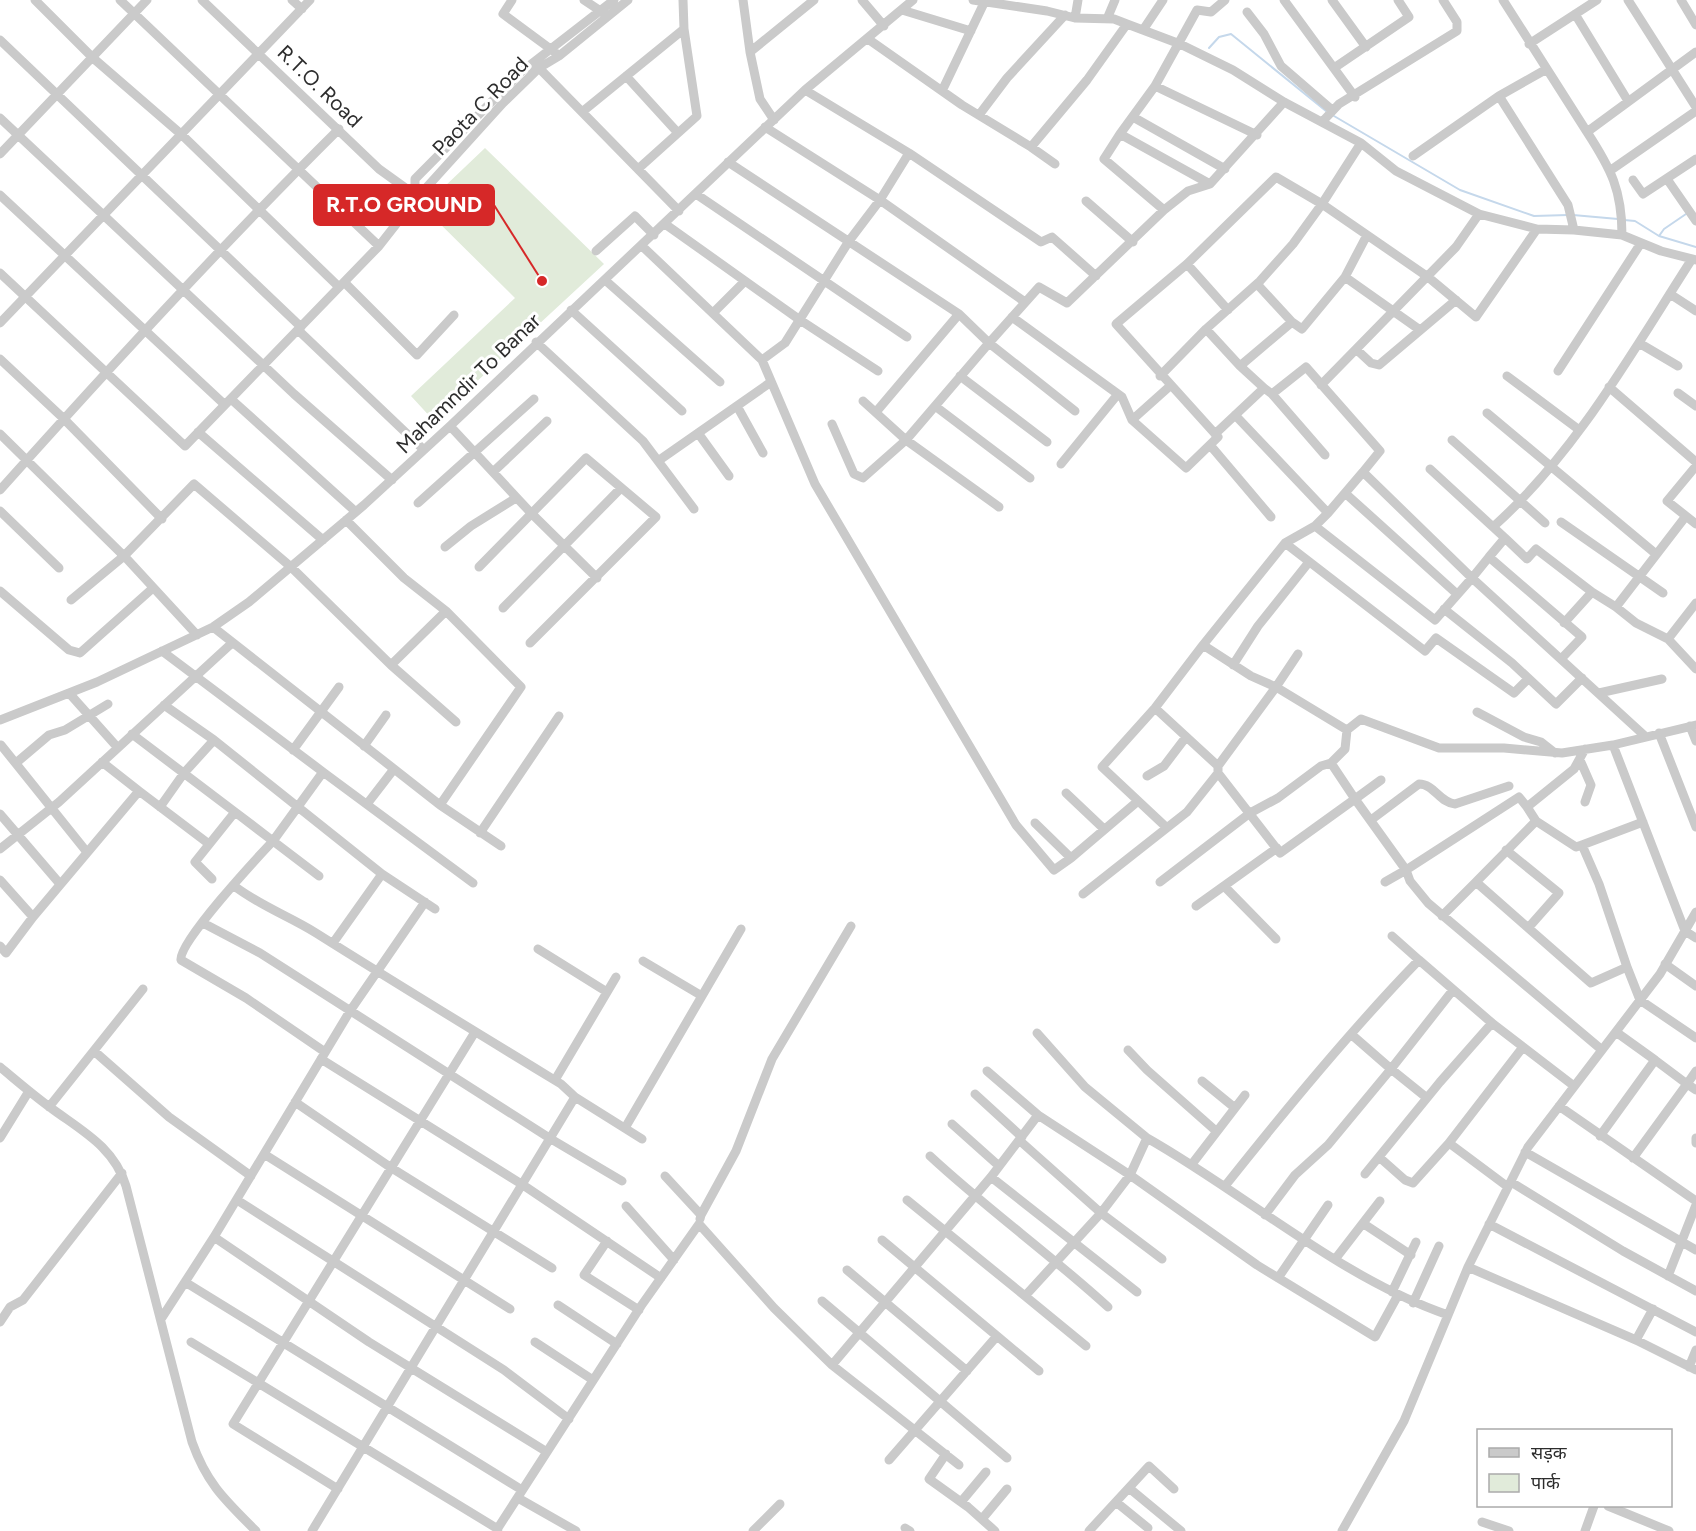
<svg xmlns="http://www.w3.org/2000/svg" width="1696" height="1531" viewBox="0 0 1696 1531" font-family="Figtree,'Noto Sans Devanagari',sans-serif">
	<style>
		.green { fill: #e1ebda }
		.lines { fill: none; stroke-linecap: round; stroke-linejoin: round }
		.stream { stroke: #c5d8eb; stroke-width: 2 }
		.minor { stroke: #cacaca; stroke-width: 9 }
		.labels { text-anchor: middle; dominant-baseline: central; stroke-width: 6; stroke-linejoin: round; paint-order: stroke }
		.street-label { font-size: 21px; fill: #2d2d2d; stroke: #fff }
		.leader { fill: none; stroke: #d62828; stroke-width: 2 }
		.callout-dot { fill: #d62828; stroke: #fff; stroke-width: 2 }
		.callout { fill: #d62828; stroke: #d62828; stroke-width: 2 }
		.callout-label { font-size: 22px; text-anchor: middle; font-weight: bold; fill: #fff }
	</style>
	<rect width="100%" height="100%" fill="#fff"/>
	<!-- green -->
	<path class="green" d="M485,148L604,264L434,421L411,396L515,298L423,207Z"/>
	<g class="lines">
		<!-- stream -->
		<path class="stream" d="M1209,48L1219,37L1231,34L1326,111
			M1334,116L1460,190L1534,216L1568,215
			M1573,215L1618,219
			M1624,220L1635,221L1659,236L1696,247
			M1659,236L1664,229L1686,214"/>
		<!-- minor -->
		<path class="minor" d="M35,0L93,58L182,135L339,287
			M120,0L379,246
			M202,0L379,169L411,192L426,188L503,103L539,68L559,56L628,0
			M292,0L302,9
			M512,0L503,14L556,53
			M584,0L605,14
			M743,0L750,52L760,99L774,120
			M862,0L884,26
			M973,0L1047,11L1075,18L1114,19L1127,24
			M1284,0L1355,97
			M1332,0L1366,47
			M1503,0L1587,132L1696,52
			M1628,0L1696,107
			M1681,0L1696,25
			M902,10L971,31
			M1247,12L1264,34L1281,66L1332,110
			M1575,14L1628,101
			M1075,18L1078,0
			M1107,19L1115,0
			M1143,30L1163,0
			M868,39L962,105L1031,147L1087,80L1127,24L1180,44L1233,70L1284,102L1361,143L1396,171L1479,214L1537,229L1574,230L1622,235L1661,251L1696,260
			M0,40L301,327
			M1529,44L1597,0
			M750,52L814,0
			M539,68L679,211
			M1334,68L1409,17L1398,0
			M626,76L678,133
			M1155,86L1257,135
			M942,91L984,3
			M1499,96L1568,205L1574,230
			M582,112L684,29
			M979,115L1007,78L1065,15
			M1133,117L1225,169
			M0,118L294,394L392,480
			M1322,122L1339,104L1457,31V22L1443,0
			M765,127L880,200L909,153L805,90
			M1587,132C1611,169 1622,190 1622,235
			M1120,134L1104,159L1164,210
			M1031,147L1055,164
			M909,153L1041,242L1052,237L1096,276
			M0,154L147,0
			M1413,156L1499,96L1545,70
			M728,162L959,314L989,343L906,440L863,478L854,474L832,424
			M638,169L697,116L684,29L683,0
			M1611,170L1696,111
			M1667,179L1696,221
			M1633,180L1643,194L1696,159
			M1210,184L1120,134L1155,86L1197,10L1211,12L1225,0
			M415,190V179L521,72L614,0
			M696,194L907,337
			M0,195L224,404
			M1086,201L1133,242
			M665,224L800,320L878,371
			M642,246L762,360L785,343L849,241L880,200L1025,302
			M596,251L635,216L654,235
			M1187,264L1228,310
			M0,273L185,446L379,246L408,209L411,192
			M1345,277L1367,235
			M605,280L720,382
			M344,282L417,355L454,315
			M1257,284L1292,322
			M1670,294L1696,311
			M571,310L682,411
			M713,313L745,281
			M1012,317L1122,397L1132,420L1170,386
			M0,323L310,0
			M1206,329L1260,281L1293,244L1322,204L1428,277L1476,317L1537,229
			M298,330L424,450
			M536,342L643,441L694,509
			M1639,343L1678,366
			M1357,350L1371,363L1379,365L1456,300
			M0,359L63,418L162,519
			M762,360L815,484L1016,825L1054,870L1071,858
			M1240,366L1264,388
			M1558,371L1641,243
			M960,376L1047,442
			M1160,376L1206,329L1240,366L1292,322L1302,329L1345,277L1420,330
			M1507,376L1578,429
			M1321,385L1456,247L1479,214
			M1609,387L1696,462
			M1678,393L1696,406
			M1272,394L1325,455
			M232,400L356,512
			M863,401L906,440L999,507
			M737,406L763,453
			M935,406L1030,478
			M1075,411L989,343L1039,287L1067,303L1164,210L1188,191L1210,184L1284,102
			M876,412L959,314
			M1487,413L1656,554
			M1235,415L1328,513L1363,472
			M1132,420L1186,468L1218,437L1116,324L1187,264L1276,177L1322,204L1361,143
			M450,426L531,513L597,578
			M198,432L323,540
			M698,433L729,476
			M0,434L127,559L197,635
			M1215,434L1264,388L1272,394L1306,367L1380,451L1363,472L1472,578L1435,620L1315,526
			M1452,440L1545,523
			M1210,445L1271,517
			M658,461L771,382
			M1061,464L1118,394
			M1696,466L1667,501L1696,524
			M1430,469L1493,527
			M493,472L547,421
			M0,490C110,367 222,245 339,129
			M1345,493L1457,594
			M418,503L534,399
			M0,511L59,568
			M346,520L404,578L446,611L521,687L440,805
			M1561,522L1663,593
			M1505,538L1527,559L1536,549L1592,592
			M1285,543L1425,651L1436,638L1514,693L1528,679
			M445,547L471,526L516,498
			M1489,557L1505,538L1493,527C1576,453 1632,352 1692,259
			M479,567L586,458L656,517L530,643
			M0,591L69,650L80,653L153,588
			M71,600L124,556L194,484L291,567L391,665L456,722
			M1696,603L1668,639L1696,669
			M1616,607L1636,623L1668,639
			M503,608L621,488
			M1444,609L1512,663L1556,704L1582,678
			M1564,623L1592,592L1616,607L1686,516
			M213,627L440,805L501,846
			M162,651L323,772
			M1298,654L1276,687L1251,676L1203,645L1285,543L1315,526L1328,513
			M1561,659L1582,637L1489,557L1472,578L1646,737
			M391,665L446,611
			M1233,665L1258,626L1309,562
			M69,693L118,748
			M1599,693L1662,679
			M164,705L214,740L382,874L435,909
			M1155,708L1218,766
			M1477,712L1524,737L1541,742L1555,753
			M0,720L97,682L213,627L249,602L364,505L450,426L805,90L913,0
			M1690,726L1696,741
			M1347,730L1345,749L1331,763L1355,799L1381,780
			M1659,733L1696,827
			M132,734L235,812
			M1,745L86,851
			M1613,745L1685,931L1696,938
			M364,746L386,715
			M1585,749L1574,769L1527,807L1519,797L1406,870L1355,799L1280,853L1218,773V766L1276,687L1347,730L1361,719L1439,748H1504L1562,753L1613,745L1696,725
			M293,750L339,687
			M1580,760L1591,785L1585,802
			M102,762L139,791
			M16,763L49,735L65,730L108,704
			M1147,776L1164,766L1186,737
			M1066,793L1104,829
			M367,804L394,769
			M160,807L184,773L214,740
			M1527,807L1536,821L1576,847L1582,845
			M0,814L60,884
			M1371,820L1419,784C1434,784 1440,803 1455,804L1509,786
			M1035,823L1071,858L1138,801
			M1166,827L1102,767L1155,708L1203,645
			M480,833L559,716
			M0,849L59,802L232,643
			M1506,850L1559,893L1529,927
			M319,876L273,841L323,772L473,883
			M212,879L195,862L235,812L273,841C257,858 178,943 181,960L246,998L325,1052
			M0,880L33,917L139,791L209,844
			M1160,882L1250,813L1278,798L1321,766L1331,763
			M1385,882L1406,870L1410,881L1428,903L1602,1050
			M1476,882L1536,821
			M233,885C258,905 289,916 316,933C397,984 479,1034 561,1084L575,1097L312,1531
			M1224,886L1276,939
			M1083,894L1187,812L1218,773
			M425,902L350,1011L264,1154L510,1309
			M1196,906L1277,848
			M1442,916L1476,882L1591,983L1627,967L1640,1000L1696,1038
			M203,923L260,953L551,1139L622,1181
			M1392,936L1419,960
			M333,943L382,874
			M0,946L6,953L33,917
			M538,949L607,992
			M643,961L702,996
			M1665,964L1696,986
			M1627,967L1599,884L1582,845L1643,822
			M1037,1033L1085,1087L1147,1138
			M1352,1035L1391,1069L1453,990
			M1128,1050L1147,1070L1216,1131
			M94,1051L169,1117L251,1176
			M321,1059L523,1185L661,1278
			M0,1067C17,1081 33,1095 51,1108C82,1131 114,1147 126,1186L192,1442C207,1484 225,1500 256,1531
			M987,1071L1038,1115
			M1696,1071L1687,1084L1696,1090
			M555,1080L616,977
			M1202,1081L1235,1108
			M975,1094L1022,1137
			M575,1097L642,1139
			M295,1102L390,1167L552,1268
			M1559,1106L1696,1201
			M49,1107L143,989
			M952,1124L999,1166
			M625,1128L741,929
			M1600,1136L1655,1060L1616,1032
			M0,1138L29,1091
			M1696,1138V1143
			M1019,1140L1101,1213L1162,1259
			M1525,1152L1696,1250
			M930,1156C987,1209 1050,1254 1108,1307
			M1379,1157L1405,1180L1413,1183L1449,1143
			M1633,1158L1687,1084L1655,1060
			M1192,1164L1245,1095
			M1365,1174L1440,1082L1492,1023
			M665,1176L701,1215L700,1219
			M991,1177L1137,1292
			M1511,1182L1623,1251L1696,1291
			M1225,1186C1286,1109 1350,1031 1419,960L1492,1023L1574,1086
			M1508,1187L1449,1143L1523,1047
			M237,1200L504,1370L569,1419
			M907,1200L1025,1296L1101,1213L1130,1175L1257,1265L1375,1337L1398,1295
			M626,1206L674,1260
			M701,1215L736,1151L772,1059L851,926
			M1265,1215L1295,1175L1328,1145L1391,1069L1427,1098
			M1364,1224L1411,1255
			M1489,1224L1696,1332
			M214,1237L264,1154
			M882,1240L997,1336L889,1460
			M607,1241L584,1275L639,1310
			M1336,1258L1380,1201
			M1468,1267L1636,1340L1653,1309
			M847,1270L967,1371
			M1668,1276L1696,1205
			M1278,1278L1328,1205
			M1392,1292L1416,1242
			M1025,1296L1086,1346
			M822,1301L1007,1458
			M1413,1303L1439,1246
			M558,1305L617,1344
			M161,1319L185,1282
			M0,1322L10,1307L23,1300L122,1173
			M997,1336L1039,1371
			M1636,1340L1696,1370
			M191,1342L498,1529
			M535,1342L593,1380
			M832,1365L991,1177L1038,1115L1130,1175L1147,1138C1246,1194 1340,1278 1448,1315
			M1689,1367L1696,1350
			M946,1454L929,1479L968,1507L995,1531
			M1129,1488L1181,1531
			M338,1489L233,1424L475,1032
			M522,1490L185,1282L214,1237L369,1342L547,1452
			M518,1498L576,1531
			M961,1502L986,1472
			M1116,1502L1148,1528
			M1608,1506L1669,1531
			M982,1519L1007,1489
			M1482,1522L1509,1531
			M905,1528L910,1531
			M496,1531L641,1306L699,1224L774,1308L832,1365L959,1465
			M753,1531L780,1504
			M1089,1531L1149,1466L1174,1489
			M1342,1531L1404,1421L1468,1267L1528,1147L1660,974L1696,912
			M1585,1531L1594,1506"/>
	</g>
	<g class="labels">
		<!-- street labels -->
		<g class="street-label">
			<text transform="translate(320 86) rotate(44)">R.T.O. Road</text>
			<text transform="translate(480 106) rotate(-46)">Paota C Road</text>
			<text transform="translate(468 383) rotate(-44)">Mahamndir To Banar</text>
		</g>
	</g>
	<!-- callouts -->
	<path class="leader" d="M542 281L494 205"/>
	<circle class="callout-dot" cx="542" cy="281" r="6"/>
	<rect class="callout" x="314" y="185" width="180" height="40" rx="6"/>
	<g class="callout-label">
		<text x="404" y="212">R.T.O GROUND</text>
	</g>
	<!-- legend -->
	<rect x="1477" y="1429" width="195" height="78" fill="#ffffff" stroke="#ababab" stroke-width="1.5"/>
	<rect x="1489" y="1448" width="30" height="9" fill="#cacaca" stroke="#ababab" stroke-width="1.5"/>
	<text x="1531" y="1459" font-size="18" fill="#2d2d2d">सड़क</text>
	<rect x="1489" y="1474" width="30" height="18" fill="#e1ebda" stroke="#ababab" stroke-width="1.5"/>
	<text x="1531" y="1489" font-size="18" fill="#2d2d2d">पार्क</text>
</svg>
